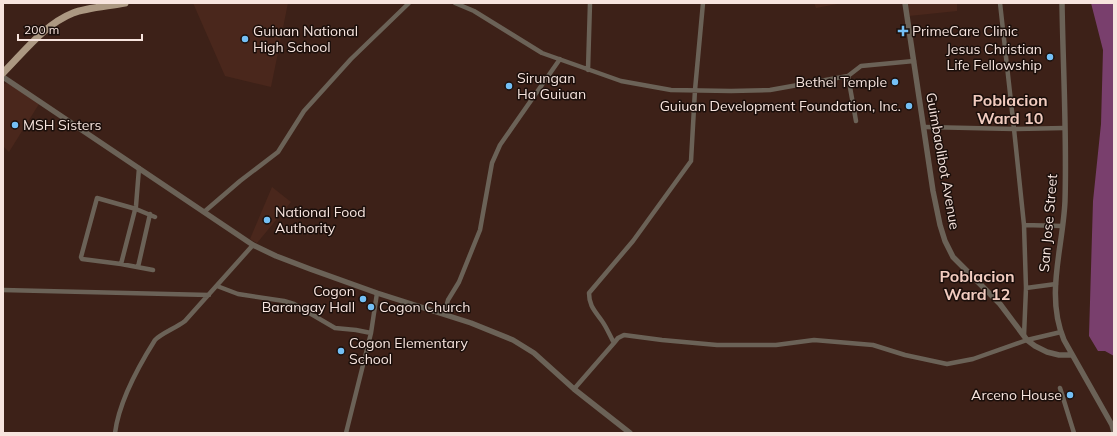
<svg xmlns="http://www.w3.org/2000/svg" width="1117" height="436" viewBox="0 0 1117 436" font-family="Mulish,sans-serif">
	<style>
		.built { fill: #4a271c }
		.water { fill: #793f6d }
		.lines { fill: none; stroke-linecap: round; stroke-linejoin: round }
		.minor { stroke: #6b6257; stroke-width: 4.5 }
		.tertiary { stroke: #6b6257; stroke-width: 5.5 }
		.primary { stroke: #ac9882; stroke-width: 7 }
		.poi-dot { fill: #74c0f6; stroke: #1b0f0b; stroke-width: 1.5 }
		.labels { text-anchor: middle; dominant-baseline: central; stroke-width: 3; stroke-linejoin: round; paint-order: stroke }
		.poi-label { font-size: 14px; fill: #f7e4de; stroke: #1b0f0b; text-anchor: start }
		.street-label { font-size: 14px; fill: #f7e4de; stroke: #1b0f0b }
		.quarter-label { font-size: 16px; font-weight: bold; fill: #f2ccc0; stroke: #1b0f0b }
	</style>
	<rect width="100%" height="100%" fill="#3d2118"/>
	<!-- built -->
	<path class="built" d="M193,3H288L271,87L225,76Z
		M814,3H843L816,8Z
		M907,3H957V11L909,16Z
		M8,83L39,104L9,152L3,146V84Z
		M272,187L291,202L257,243L250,239Z"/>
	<!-- water -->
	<path class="water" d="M1091,3H1114V356L1105,351H1098L1089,336L1093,201L1101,124L1103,50Z"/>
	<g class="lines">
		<!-- minor -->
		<path class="minor" d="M455,3L474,11L542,53L621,81L671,90L731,91L770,90L848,76L861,66L914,61
			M1000,3L1014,129L1064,128
			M588,70L590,3
			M848,76L856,121
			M925,127L1014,129L1024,225L1026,288L1024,336
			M204,212L240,181L278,152L304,111L351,59L409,3
			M1024,225L1062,226
			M121,264L136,206L139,168
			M138,267L150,214
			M153,270L121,264L82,259L81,257L97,198L136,209L155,217
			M217,286L238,294L284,301L294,304L335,328L356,330L371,333
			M1026,288L1056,284
			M3,290L209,295
			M444,314L448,300L459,282L480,230L492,163L500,145L560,59
			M614,343L618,338L624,335L662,340L717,345H776L814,340L873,345L905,355L947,364L973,359L1027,340L1061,332
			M1060,388L1074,433
			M574,389L614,343C610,336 607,328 602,321C595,311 589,306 589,293L633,241L691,161L695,90L703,3
			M115,433C119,401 138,367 155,340C162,333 176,328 185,321L253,245
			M346,433L371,333L377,293"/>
		<!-- tertiary -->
		<path class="tertiary" d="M905,3L933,191L940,225L945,241L953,257L1000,304L1027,340L1035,346L1047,352L1059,355H1072
			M1062,3C1063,69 1067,135 1065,201C1063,248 1045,295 1064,340L1112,425L1114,432
			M3,77L253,245L276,256L310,269L377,293L471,323L513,340L534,353L574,389L630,433"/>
		<!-- primary -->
		<path class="primary" d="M3,73C24,52 45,24 73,13C86,8 110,6 125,3"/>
	</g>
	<!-- markers -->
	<g class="poi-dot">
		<path d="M901 25h4v4h4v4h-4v4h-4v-4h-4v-4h4z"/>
		<circle cx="245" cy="39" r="4"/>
		<circle cx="1050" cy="57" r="4"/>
		<circle cx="895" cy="82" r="4"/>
		<circle cx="509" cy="86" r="4"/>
		<circle cx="909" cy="106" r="4"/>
		<circle cx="15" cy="125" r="4"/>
		<circle cx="267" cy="220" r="4"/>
		<circle cx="363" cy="299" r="4"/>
		<circle cx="371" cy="307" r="4"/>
		<circle cx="341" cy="351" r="4"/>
		<circle cx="1070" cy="395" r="4"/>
	</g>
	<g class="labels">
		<!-- poi labels -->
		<g class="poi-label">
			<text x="253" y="31">Guiuan National<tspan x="253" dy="16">High School</tspan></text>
			<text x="912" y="31">PrimeCare Clinic</text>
			<text x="1042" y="49" text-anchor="end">Jesus Christian<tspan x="1042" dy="16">Life Fellowship</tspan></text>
			<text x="517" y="78">Sirungan<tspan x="517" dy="16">Ha Guiuan</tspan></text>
			<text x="887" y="82" text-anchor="end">Bethel Temple</text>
			<text x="901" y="106" text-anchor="end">Guiuan Development Foundation, Inc.</text>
			<text x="23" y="125">MSH Sisters</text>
			<text x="275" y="212">National Food<tspan x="275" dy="16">Authority</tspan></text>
			<text x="355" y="291" text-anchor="end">Cogon<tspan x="355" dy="16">Barangay Hall</tspan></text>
			<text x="379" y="307">Cogon Church</text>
			<text x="349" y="343">Cogon Elementary<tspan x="349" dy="16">School</tspan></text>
			<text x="1062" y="395" text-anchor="end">Arceno House</text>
		</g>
		<!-- street labels -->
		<g class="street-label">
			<text transform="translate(943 161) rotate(80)">Guimbaolibot Avenue</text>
			<text transform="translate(1048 223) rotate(-85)">San Jose Street</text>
		</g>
		<!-- quarter labels -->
		<g class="quarter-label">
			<text x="1010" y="100">Poblacion<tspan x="1010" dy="18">Ward 10</tspan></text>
			<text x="977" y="276">Poblacion<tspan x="977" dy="18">Ward 12</tspan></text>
		</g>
	</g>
	<!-- border -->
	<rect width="1117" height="436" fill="none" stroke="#f7e4de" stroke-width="8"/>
	<!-- scale -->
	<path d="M18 34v6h124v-6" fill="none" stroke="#f7e4de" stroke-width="2"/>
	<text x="24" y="34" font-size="12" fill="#f7e4de" stroke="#1b0f0b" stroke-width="3" paint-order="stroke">200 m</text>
</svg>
